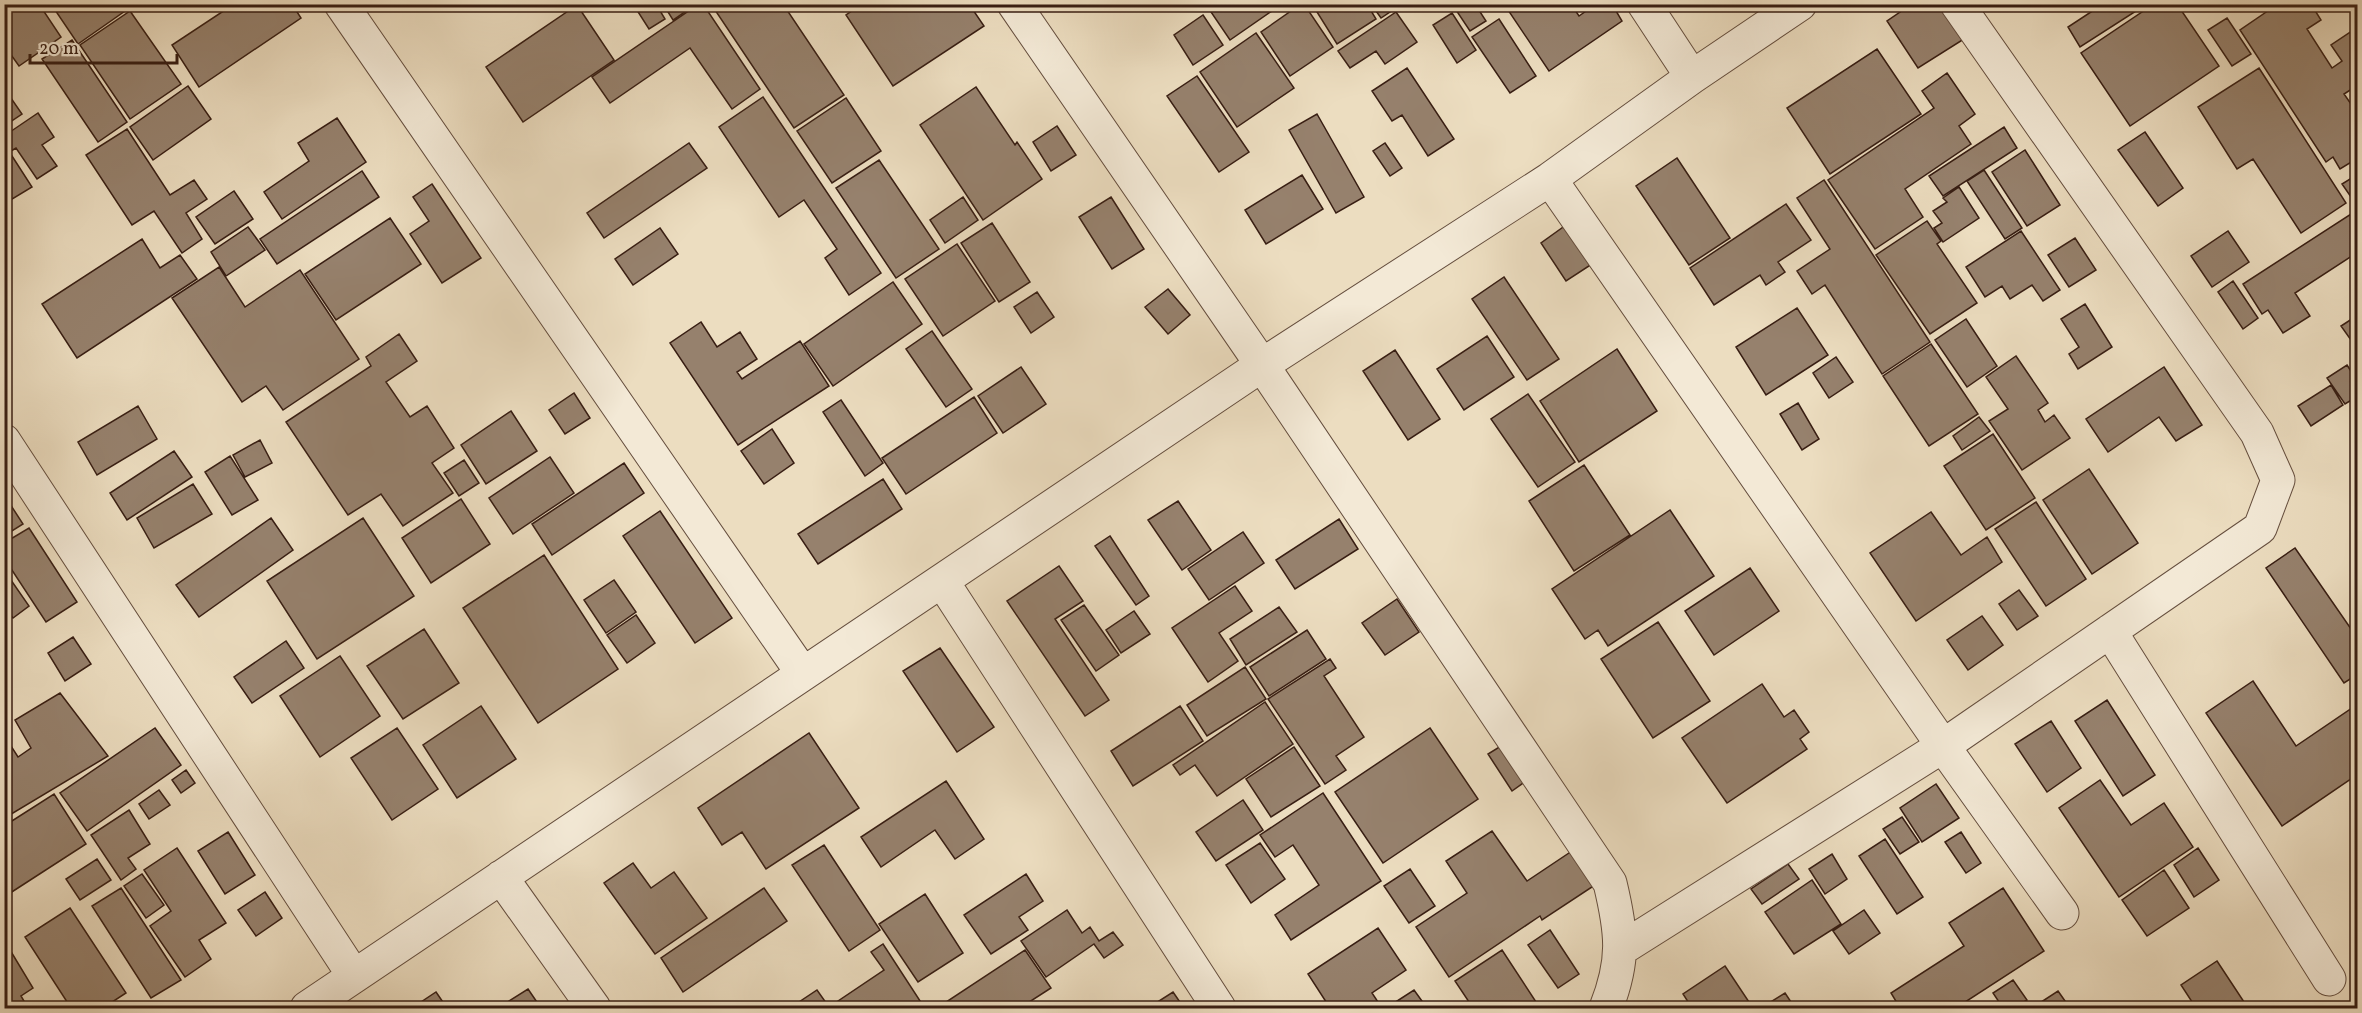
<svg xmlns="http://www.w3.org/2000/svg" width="2362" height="1013" viewBox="0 0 2362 1013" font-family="Vollkorn,serif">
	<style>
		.building { fill: #96816d; stroke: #381e13; stroke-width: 1.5 }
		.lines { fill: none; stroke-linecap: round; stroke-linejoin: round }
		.minor-casing { stroke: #654e3e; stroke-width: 35 }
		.minor { stroke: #f3e9d6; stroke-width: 33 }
	</style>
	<rect width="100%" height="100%" fill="#ecddc0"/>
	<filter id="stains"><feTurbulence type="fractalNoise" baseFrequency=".00333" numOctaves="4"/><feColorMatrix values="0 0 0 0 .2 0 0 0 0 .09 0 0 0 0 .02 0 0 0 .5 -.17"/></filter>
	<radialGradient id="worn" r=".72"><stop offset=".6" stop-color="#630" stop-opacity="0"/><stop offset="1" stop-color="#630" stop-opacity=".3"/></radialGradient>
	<!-- building -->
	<path class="building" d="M4,4H39L61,37L19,66L4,45Z
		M51,4H135L78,44Z
		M234,4H292L301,18L199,87L172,45Z
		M633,4H656L665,19L649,29Z
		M663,4H696L673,20Z
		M699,4H703L760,89L732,109L690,48L610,103L592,77Z
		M711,4H783L844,95L794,128Z
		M862,4H969L984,26L893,86L846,15Z
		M1222,4H1282L1230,40L1211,12Z
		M1301,4H1304L1333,47L1290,76L1261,32Z
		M1312,4H1367L1376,19L1337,44Z
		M1371,4H1402L1381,18Z
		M1452,4H1475L1486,21L1470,31Z
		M1504,4H1571L1579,16L1596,4H1612L1622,21L1549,71Z
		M1912,4H1942L1964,39L1918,68L1887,21Z
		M2103,4H2147L2080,47L2068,27Z
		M2154,4H2177L2219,66L2130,126L2081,53Z
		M2278,4H2311L2321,20L2307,29L2332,68L2342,61L2331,45L2358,27V85L2344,94L2358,114V143L2351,147L2358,158L2340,169L2333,157L2326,162L2240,30Z
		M577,5L614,60L523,122L486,67Z
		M130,11L181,84L130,119L80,45Z
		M1396,12L1417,42L1385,64L1376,51L1350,68L1338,51Z
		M1452,13L1476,50L1457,63L1433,25Z
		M1203,15L1223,45L1193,65L1174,35Z
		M2227,18L2251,54L2232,66L2208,30Z
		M1499,19L1536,76L1510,93L1472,37Z
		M1256,33L1294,88L1237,127L1200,72Z
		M72,40L127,122L98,142L42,59Z
		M1877,49L1921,114L1830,174L1787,108Z
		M1407,68L1454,139L1428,156L1402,115L1392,121L1372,91Z
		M2259,68L2346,203L2301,233L2253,159L2237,169L2198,107Z
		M1947,73L1975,114L1959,126L1971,144L1905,189L1923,217L1875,249L1828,180L1934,108L1922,91Z
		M1197,76L1249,152L1219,172L1167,96Z
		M188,86L211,119L153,160L130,127Z
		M976,87L1015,145L1017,142L1042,179L983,220L920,125Z
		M4,88L22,114L4,126Z
		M763,97L881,273L849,295L825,258L837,249L804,200L779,217L719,127Z
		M846,98L881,151L832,183L797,131Z
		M38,113L54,137L42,145L57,166L37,179L16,148L6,154L4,136Z
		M1317,114L1364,197L1336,213L1289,130Z
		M337,118L366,162L282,219L264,192L309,161L298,143Z
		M1057,126L1076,155L1051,171L1033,142Z
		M2004,127L2017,148L1943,196L1929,176Z
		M127,129L170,195L194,180L207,199L186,213L202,239L182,253L154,211L132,225L86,155Z
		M2145,132L2183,188L2158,206L2118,150Z
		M689,143L707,168L604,238L587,213Z
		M1385,143L1402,168L1390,176L1373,151Z
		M2025,150L2060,205L2027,226L1992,172Z
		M12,156L32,187L4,204V161Z
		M1677,158L1730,238L1689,265L1636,186Z
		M879,160L939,249L896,278L836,188Z
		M1984,170L2022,228L2005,239L1967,181Z
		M362,171L379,197L277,264L260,239Z
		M2358,174V207L2342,184Z
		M1302,175L1323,209L1266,244L1245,210Z
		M1824,180L1930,342L1882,374L1825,285L1812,294L1797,271L1830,249L1797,198Z
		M432,184L481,258L442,283L410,234L429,221L413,197Z
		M1959,187L1979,218L1943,242L1934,228L1942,223L1933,211L1947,202L1943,198Z
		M234,191L253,219L215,244L196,217Z
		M963,197L978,220L945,243L930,220Z
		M1111,197L1144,249L1112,269L1079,217Z
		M1786,204L1811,240L1778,262L1785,272L1766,285L1760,275L1714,305L1690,268Z
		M2351,214L2358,224V252L2295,293L2310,316L2283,333L2268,310L2262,314L2243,284Z
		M390,218L421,264L336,320L305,274Z
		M1927,221L1941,241L1937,244L1977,303L1930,334L1876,255Z
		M992,223L1030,282L999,302L961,243Z
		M1566,225L1592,264L1566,281L1541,243Z
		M248,227L265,250L226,276L211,252Z
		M660,228L678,254L633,285L615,259Z
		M2021,231L2060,290L2043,301L2032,285L2010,299L2002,286L1985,297L1966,267Z
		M2228,231L2249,262L2212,287L2191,256Z
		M2075,238L2096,270L2069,287L2048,255Z
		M142,239L160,268L180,255L197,279L77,358L42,304Z
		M957,244L995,301L943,336L905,279Z
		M219,267L245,307L300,270L359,359L283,410L266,386L242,402L172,298Z
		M1504,277L1559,359L1527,380L1472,299Z
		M2233,281L2258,318L2243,329L2218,292Z
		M893,282L922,324L833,386L804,344Z
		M1168,289L1190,315L1168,334L1145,307Z
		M1037,292L1054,317L1031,333L1014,307Z
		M2085,304L2112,347L2078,369L2069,354L2079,347L2061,319Z
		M1797,308L1828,355L1766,395L1736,347Z
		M2358,315V350L2341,326Z
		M1966,319L1997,366L1967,387L1935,340Z
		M701,322L717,347L740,332L757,359L737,372L742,379L800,341L829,386L738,445L670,343Z
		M932,331L972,389L946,407L906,349Z
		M399,334L417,361L386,382L410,417L427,406L454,448L432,463L453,493L403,526L381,494L348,515L286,422L371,366L366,357Z
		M1487,336L1514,377L1464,410L1437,369Z
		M1931,344L1978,414L1929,446L1883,376Z
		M1617,349L1657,411L1579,462L1540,401Z
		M1395,350L1440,419L1408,440L1363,371Z
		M2016,356L2048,403L2038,410L2045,422L2054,415L2070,438L2022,470L1989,421L2008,409L1986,377Z
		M1836,357L1853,382L1829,398L1813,373Z
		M2347,365L2358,382V396L2345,404L2327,378Z
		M1021,367L1046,404L1003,433L978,396Z
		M2164,367L2202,425L2176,441L2159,417L2108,452L2086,419Z
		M2331,385L2343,405L2311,426L2298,406Z
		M574,393L590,418L565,434L549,410Z
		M1528,394L1575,462L1538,487L1491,419Z
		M974,397L997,433L906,494L882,458Z
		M841,400L883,463L865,476L823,412Z
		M1798,403L1819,439L1802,450L1780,414Z
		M138,406L157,439L97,475L78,442Z
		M511,411L537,451L486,484L461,445Z
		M1979,417L1990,431L1962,450L1953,436Z
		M772,429L794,463L764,484L741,451Z
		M1993,434L2035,498L1986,530L1944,466Z
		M260,440L272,463L245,477L233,455Z
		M174,451L192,477L127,520L110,493Z
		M230,456L258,500L232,515L205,472Z
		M550,457L574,493L513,534L489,498Z
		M464,460L479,483L459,496L444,473Z
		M624,463L644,493L552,555L532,524Z
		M1584,465L1630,535L1574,571L1529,501Z
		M2089,469L2138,543L2092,574L2043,500Z
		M883,479L902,509L818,564L798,534Z
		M193,484L212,514L154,548L137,518Z
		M461,499L490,544L431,583L402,538Z
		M1178,501L1211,550L1182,570L1148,520Z
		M2036,502L2086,579L2046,606L1995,529Z
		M10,504L23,524L4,536V508Z
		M1670,510L1714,576L1608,646L1598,630L1585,639L1552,589Z
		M660,511L732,618L695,643L623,536Z
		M1931,512L1961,555L1987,537L2002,562L1916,621L1870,553Z
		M271,518L293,550L199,617L176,585Z
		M363,518L414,596L317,659L267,581Z
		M1339,519L1358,549L1295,589L1276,560Z
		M29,528L77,602L46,622L4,558V543Z
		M1243,532L1264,563L1209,600L1188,569Z
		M1110,536L1149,596L1136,605L1095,546Z
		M2295,548L2358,639V674L2344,683L2266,568Z
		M544,555L618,669L538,723L463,608Z
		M1059,566L1083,601L1055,619L1109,700L1085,716L1007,601Z
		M1750,568L1779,611L1714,655L1685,611Z
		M4,570L29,606L13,618L4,607Z
		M614,580L636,612L606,633L584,600Z
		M1235,586L1252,611L1219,633L1238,661L1208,682L1172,628Z
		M2019,590L2038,616L2017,630L1999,604Z
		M1397,599L1419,632L1385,655L1362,623Z
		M1084,605L1119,655L1096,671L1061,620Z
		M1279,607L1297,632L1246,665L1230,639Z
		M1134,611L1150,634L1121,653L1106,630Z
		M636,615L655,643L627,663L607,635Z
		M1982,616L2003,645L1968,670L1947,640Z
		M1658,622L1710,701L1653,738L1601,659Z
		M424,629L459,683L403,719L367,666Z
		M1307,630L1326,659L1269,696L1250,667Z
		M73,637L91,664L65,681L48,653Z
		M286,641L304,668L252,703L234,677Z
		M940,648L994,727L957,752L903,671Z
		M340,656L380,716L320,757L280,696Z
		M1330,659L1336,668L1324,676L1364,737L1336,756L1346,770L1325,784L1268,699Z
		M1245,667L1266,699L1207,736L1187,705Z
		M2253,681L2296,746L2358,704V774L2282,826L2206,713Z
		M1762,684L1784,717L1794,710L1809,732L1800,739L1807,749L1727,803L1682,738Z
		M60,693L108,756L8,816L4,811V735L18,757L31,748L15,720Z
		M2107,700L2155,775L2123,796L2075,721Z
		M1265,702L1293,744L1217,796L1195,765L1180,775L1173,765Z
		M481,706L516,759L457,798L423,745Z
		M1180,706L1203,741L1133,786L1111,751Z
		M2051,721L2081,768L2047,792L2015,744Z
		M155,728L181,765L87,831L60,793Z
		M397,728L438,789L392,820L351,758Z
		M1430,728L1478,799L1383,863L1335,792Z
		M809,733L859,808L766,869L742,832L722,845L698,808Z
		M1509,741L1533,776L1512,791L1488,754Z
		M1294,747L1320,786L1271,817L1246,779Z
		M186,770L195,783L181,793L172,780Z
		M2100,780L2131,825L2164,803L2193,847L2119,897L2059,808Z
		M946,781L984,839L955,859L935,830L881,867L861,837Z
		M1936,784L1959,818L1922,842L1900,808Z
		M159,790L170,805L149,819L139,804Z
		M1323,793L1381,881L1291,940L1275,915L1319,885L1293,845L1275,857L1260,835Z
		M54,794L86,844L4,897V826Z
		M1243,800L1263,830L1216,861L1196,832Z
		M129,810L150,844L128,858L136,869L121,880L91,835Z
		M1902,817L1919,842L1900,854L1883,829Z
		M1492,831L1527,881L1572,851L1595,885L1542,920L1540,916L1449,977L1416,927L1467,893L1446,861Z
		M228,832L255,875L225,894L198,851Z
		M1961,832L1981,863L1966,873L1945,842Z
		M1885,839L1923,897L1897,914L1859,856Z
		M1260,843L1285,879L1251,903L1226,865Z
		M824,845L880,930L849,951L792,865Z
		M177,848L226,923L199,940L211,959L185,977L150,926L171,911L144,870Z
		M2198,848L2219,880L2194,897L2174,865Z
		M1832,854L1847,879L1825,894L1809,869Z
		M97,859L111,880L80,900L66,879Z
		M633,863L651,888L674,872L707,918L655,954L604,883Z
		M1788,864L1799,879L1762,904L1751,889Z
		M1410,869L1435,906L1409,923L1384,886Z
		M2164,870L2189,908L2147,936L2122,900Z
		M142,874L164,905L146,918L124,886Z
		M1026,874L1043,901L1019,917L1028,930L991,954L964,915Z
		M1812,880L1841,924L1794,954L1765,912Z
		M121,888L181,980L151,998L92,906Z
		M764,888L787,921L683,992L661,958Z
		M2003,888L2044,951L1956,1008H1900L1891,993L1964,946L1949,923Z
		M265,892L282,918L256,936L238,910Z
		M925,894L963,953L918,982L879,924Z
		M70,908L126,993L103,1008H71L25,937Z
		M1067,910L1082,933L1090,927L1099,941L1113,932L1123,945L1104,958L1094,944L1046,977L1021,941Z
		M1864,910L1880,933L1849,954L1833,931Z
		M1378,928L1406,970L1372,993L1382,1008H1330L1308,974Z
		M1550,930L1579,974L1558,988L1528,945Z
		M4,940L33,988L21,996L28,1008H4Z
		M883,944L924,1007L790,1008L817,990L829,1007L884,970L871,952Z
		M1025,950L1051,988L1020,1008H937Z
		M1502,950L1540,1008H1473L1455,981Z
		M2217,961L2248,1008H2196L2181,985Z
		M1725,966L1753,1008H1692L1683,994Z
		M2013,980L2027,1000L2014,1008H2003L1993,993Z
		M528,989L541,1008H498Z
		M1414,990L1427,1008H1398L1394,1003Z
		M2058,991L2070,1008H2032Z
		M436,992L447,1008H412Z
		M1173,992L1184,1008H1148Z
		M1785,993L1795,1008H1761Z"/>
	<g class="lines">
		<defs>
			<path id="minor" d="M341,4L803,674
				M1014,4L1262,365L1610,883C1622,933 1625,960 1606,1008
				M1644,4L1692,77
				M1550,179L1943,746L2062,913
				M4,441L354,976
				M942,581L1219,1008
				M2110,631L2329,979
				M501,877L594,1008
				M1621,949L1943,746L2260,528L2278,480L2257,433L1957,4
				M307,1008L1262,365L1550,179L1692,77L1800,4"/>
		</defs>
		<!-- minor casing -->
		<use href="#minor" class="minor-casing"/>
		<!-- minor -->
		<use href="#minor" class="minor"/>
	</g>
	<!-- margin -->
	<rect width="2362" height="1013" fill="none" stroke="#ecddc0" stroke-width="24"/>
	<rect x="6" y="6" width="2350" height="1001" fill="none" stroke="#381e13" stroke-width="3"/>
	<rect x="12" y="12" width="2338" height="989" fill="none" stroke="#381e13" stroke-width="1.5"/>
	<!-- scale -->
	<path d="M30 54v9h147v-9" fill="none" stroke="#381e13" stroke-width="3"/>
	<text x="39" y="54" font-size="18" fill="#381e13" stroke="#f3e9d6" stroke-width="4.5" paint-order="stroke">20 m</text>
	<rect width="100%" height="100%" filter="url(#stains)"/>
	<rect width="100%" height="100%" fill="url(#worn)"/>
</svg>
